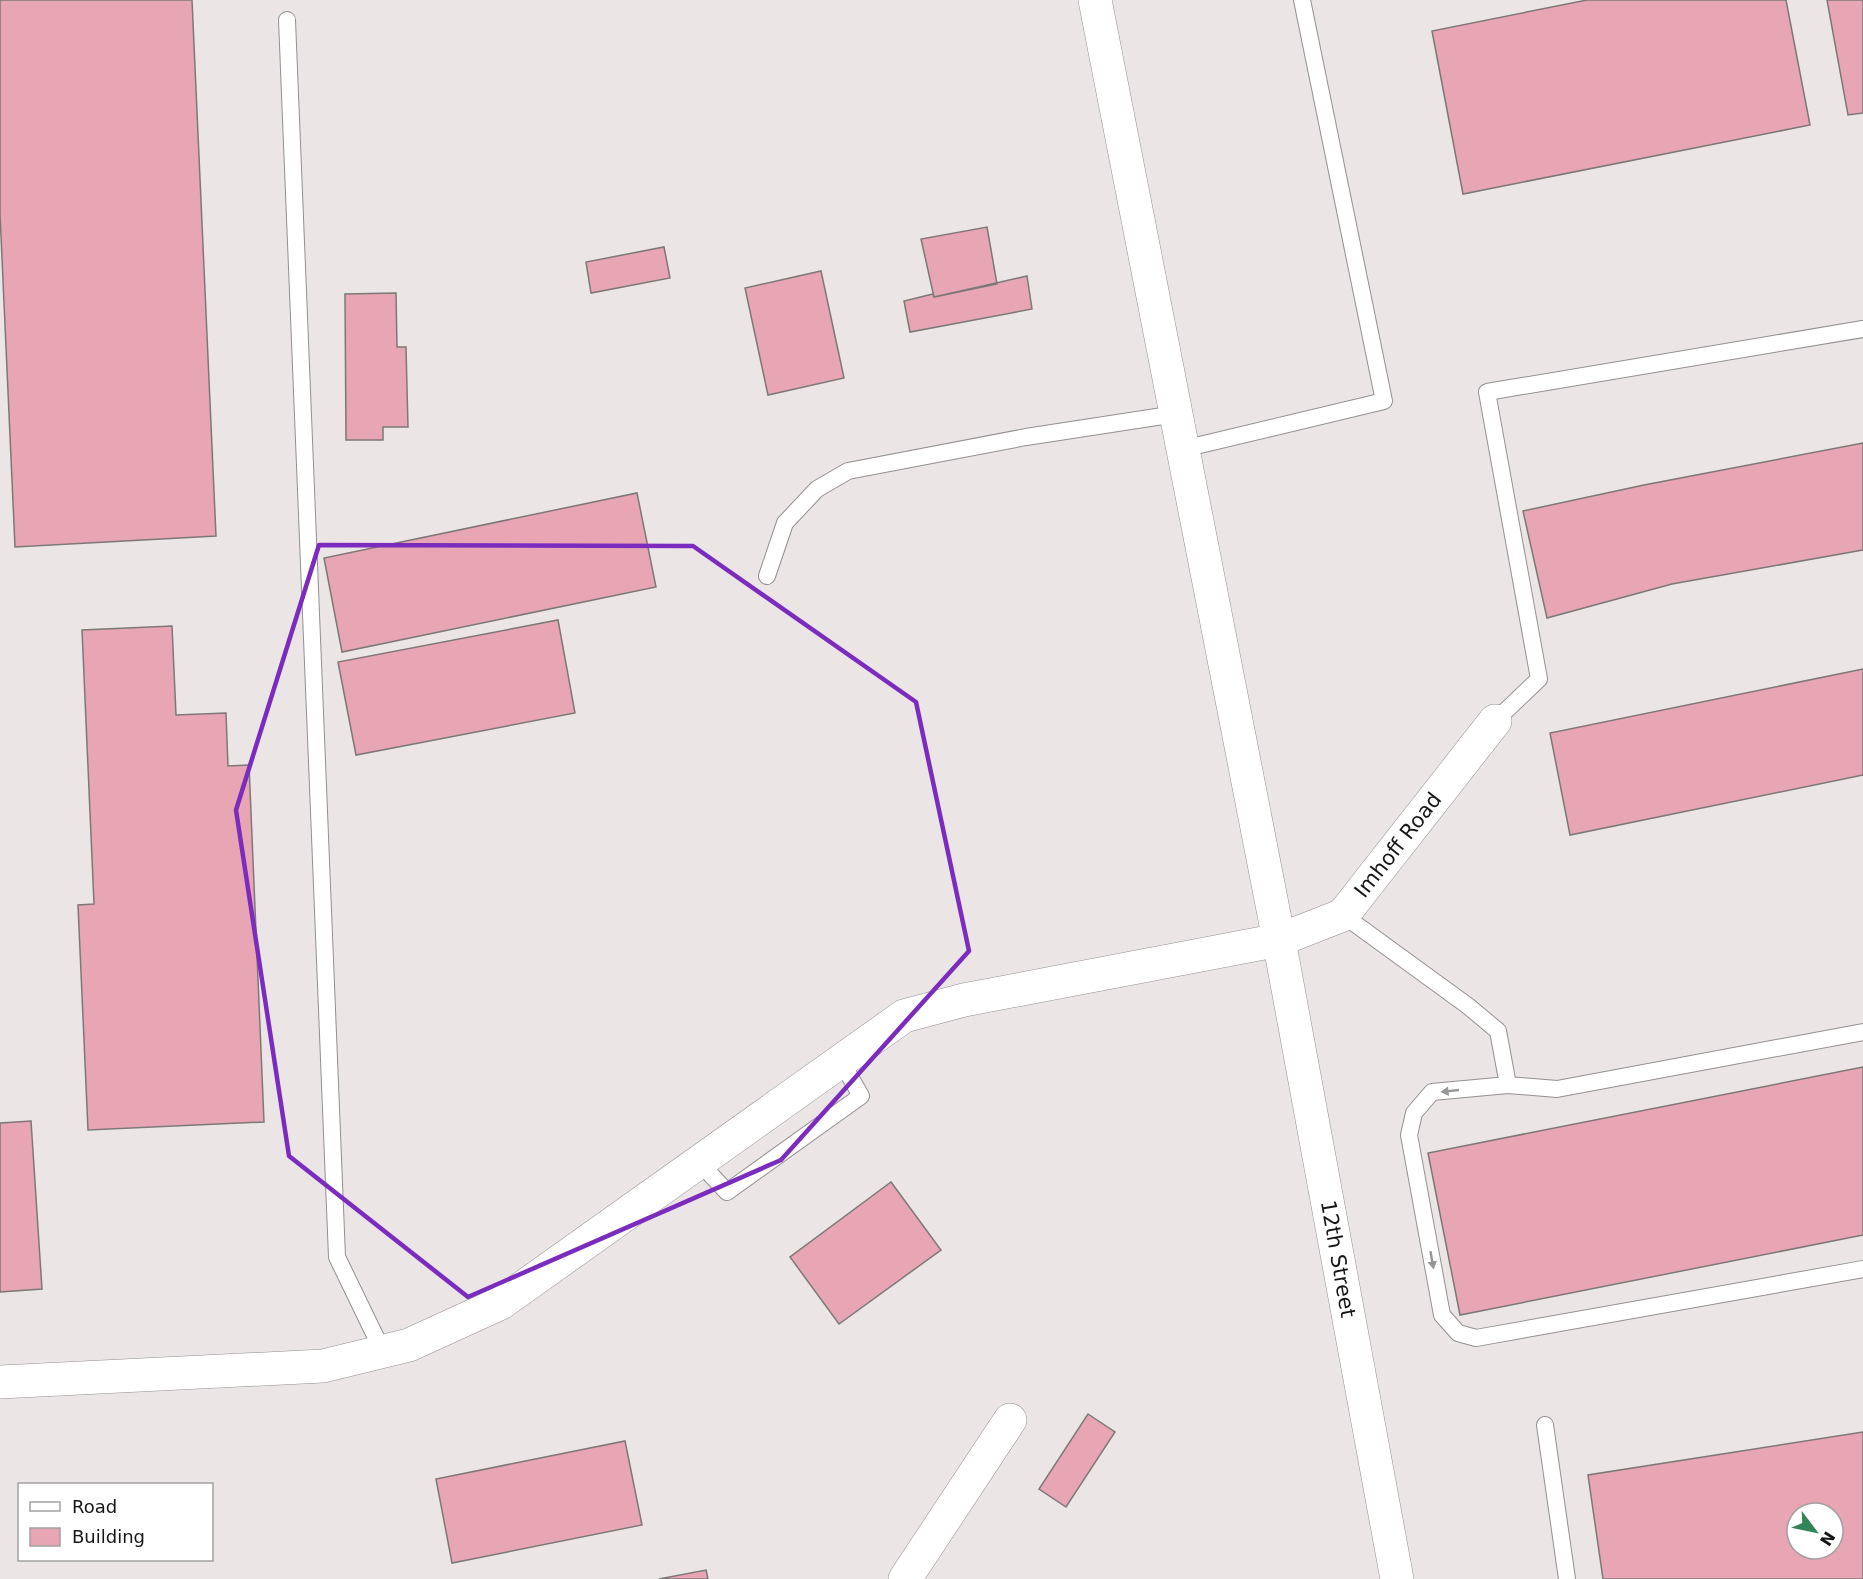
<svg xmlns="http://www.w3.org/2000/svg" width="1863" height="1579" viewBox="0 0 1863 1579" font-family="'DejaVu Sans',sans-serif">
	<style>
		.building { fill: #e8a5b3; stroke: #7d7878; stroke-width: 1.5; fill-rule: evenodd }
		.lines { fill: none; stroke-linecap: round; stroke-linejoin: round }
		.lane-casing { stroke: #948f90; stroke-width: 18 }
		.street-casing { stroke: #948f90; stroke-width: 34 }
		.secondary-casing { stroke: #948f90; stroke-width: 34 }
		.lane { stroke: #fff; stroke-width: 16 }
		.street { stroke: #fff; stroke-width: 33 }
		.secondary { stroke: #fff; stroke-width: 33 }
		.oneway { fill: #979696 }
		.marked { fill: none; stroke: #7b2cbf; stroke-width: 4.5; stroke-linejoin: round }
		.labels { text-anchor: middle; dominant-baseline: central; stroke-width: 4.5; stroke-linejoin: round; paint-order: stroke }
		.street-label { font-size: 21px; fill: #171516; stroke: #fff }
	</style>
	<rect width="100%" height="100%" fill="#ebe5e6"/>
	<!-- building -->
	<path class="building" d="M0,0H192L216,536L15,547L0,214Z
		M1587,0H1786L1810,125L1463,194L1432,31Z
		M1827,0H1863V113L1848,115Z
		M987,227L997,284L934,297L921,239Z
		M664,247L670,278L591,293L586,262Z
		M821,271L844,378L768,395L745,288Z
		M1027,276L1032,309L910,332L904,301L933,294L934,297Z
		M396,293L397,347H406L408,427H383V440H346L345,294Z
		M1863,443V550L1672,584L1547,618L1523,511L1644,485Z
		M637,493L656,587L342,652L324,558Z
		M558,620L575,713L356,755L338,662Z
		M172,626L176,715L226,713L228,766L249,765L264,1122L88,1130L78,905L94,904L82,630Z
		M1863,669V775L1570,835L1550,733Z
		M1863,1067V1235L1460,1315L1428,1153Z
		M31,1121L42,1289L0,1292V1123Z
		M891,1182L941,1250L839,1324L790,1257Z
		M1088,1414L1115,1432L1066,1507L1039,1489Z
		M1863,1432V1579H1603L1588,1475ZM1797,1513H1833V1549H1797Z
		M625,1441L642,1525L452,1563L436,1479Z
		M706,1570L708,1579H659Z"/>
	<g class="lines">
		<defs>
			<path id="lane" d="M287,20L337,1257L383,1352
				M1183,449L1384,401L1302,0
				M767,576L785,523L817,489L848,471L1026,437L1176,414
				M1495,721L1539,679L1487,392L1863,329
				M1343,915L1468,1006L1498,1031L1508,1085
				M1863,1032L1557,1089L1508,1085L1432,1092L1414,1113L1409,1135L1442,1315L1458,1333L1476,1338L1863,1269
				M698,1161L727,1192L861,1096L841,1061
				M1545,1425L1567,1579"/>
			<path id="street" d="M1095,0L1279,940L1343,915L1495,721
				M905,1579L1010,1420"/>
			<path id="secondary" d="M0,1382L323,1366L409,1345L501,1303L904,1016L964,1000L1279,940L1397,1579"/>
		</defs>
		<!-- lane casing -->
		<use href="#lane" class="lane-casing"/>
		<!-- street casing -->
		<use href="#street" class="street-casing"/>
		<!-- secondary casing -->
		<use href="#secondary" class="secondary-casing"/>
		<!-- lane -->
		<use href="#lane" class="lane"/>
		<!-- street -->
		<use href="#street" class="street"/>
		<!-- secondary -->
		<use href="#secondary" class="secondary"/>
	</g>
	<!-- one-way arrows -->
	<defs><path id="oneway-solid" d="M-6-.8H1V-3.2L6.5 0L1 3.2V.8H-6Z" transform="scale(1.5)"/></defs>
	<g class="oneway">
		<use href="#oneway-solid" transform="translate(1450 1091) rotate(174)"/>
		<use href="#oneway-solid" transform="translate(1432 1260) rotate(80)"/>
	</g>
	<!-- marked area -->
	<path class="marked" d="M319,545L693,546L916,702L969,951L781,1160L468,1297L289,1156L236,810Z"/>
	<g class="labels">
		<!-- street labels -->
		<g class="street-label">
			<text transform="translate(1398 845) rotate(-52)">Imhoff Road</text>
			<text transform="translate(1338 1259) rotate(80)">12th Street</text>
		</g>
	</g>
	<!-- legend -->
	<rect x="18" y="1483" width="195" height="78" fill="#ffffff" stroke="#a2a1a2" stroke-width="1.5"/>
	<rect x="30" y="1502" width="30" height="9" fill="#ffffff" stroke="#a2a1a2" stroke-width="1.5"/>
	<text x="72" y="1513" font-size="18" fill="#171516">Road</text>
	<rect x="30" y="1528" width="30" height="18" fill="#e8a5b3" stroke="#a2a1a2" stroke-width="1.5"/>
	<text x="72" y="1543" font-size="18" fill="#171516">Building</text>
	<!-- north arrow -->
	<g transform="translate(1815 1531) rotate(122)"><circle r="28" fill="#ffffff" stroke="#a2a1a2" stroke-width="1.5"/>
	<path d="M0-4.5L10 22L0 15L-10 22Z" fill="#338557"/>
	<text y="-9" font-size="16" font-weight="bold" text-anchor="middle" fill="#171516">N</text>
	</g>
</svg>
